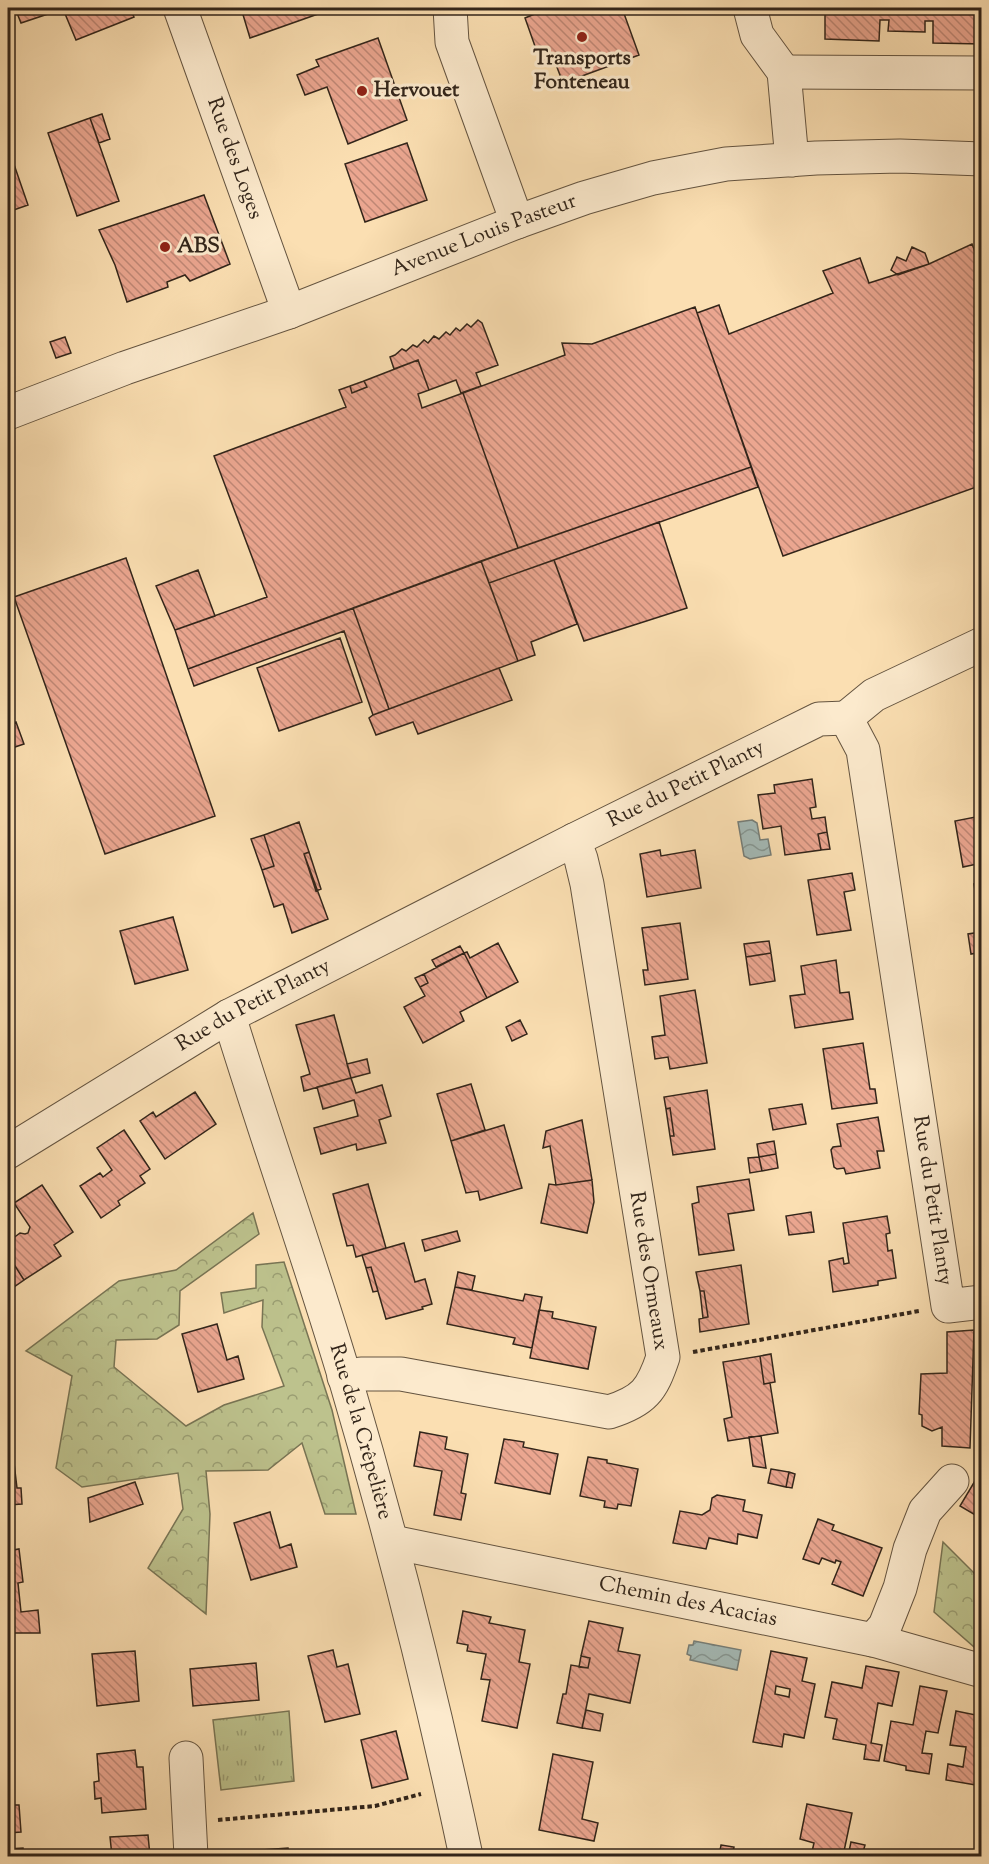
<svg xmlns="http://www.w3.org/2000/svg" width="989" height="1864" viewBox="0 0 989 1864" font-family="'Sorts Mill Goudy',serif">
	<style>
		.grass { fill: url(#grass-tufts); stroke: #787454; stroke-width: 1.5 }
		.forest { fill: url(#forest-crowns); stroke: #787454; stroke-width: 1.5 }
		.water { fill: url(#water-waves); stroke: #767e78; stroke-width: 1.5 }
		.building { fill: url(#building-back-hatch); stroke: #32251a; stroke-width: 1.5; fill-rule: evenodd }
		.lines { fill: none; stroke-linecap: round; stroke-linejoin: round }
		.minor-casing { stroke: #645440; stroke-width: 35 }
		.path { stroke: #32251a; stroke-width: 4; stroke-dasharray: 4.5 3; stroke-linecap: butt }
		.minor { stroke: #fceacd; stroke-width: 33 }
		.poi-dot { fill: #8f2418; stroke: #fceacd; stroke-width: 2 }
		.labels { text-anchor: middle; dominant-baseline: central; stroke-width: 6; stroke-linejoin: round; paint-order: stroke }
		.poi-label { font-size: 21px; font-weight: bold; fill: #32251a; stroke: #fceacd; text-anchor: start }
		.street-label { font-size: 21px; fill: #32251a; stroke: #fceacd }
	</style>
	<defs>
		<pattern id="grass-tufts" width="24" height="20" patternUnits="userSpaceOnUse" patternTransform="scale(1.5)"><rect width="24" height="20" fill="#bdc28d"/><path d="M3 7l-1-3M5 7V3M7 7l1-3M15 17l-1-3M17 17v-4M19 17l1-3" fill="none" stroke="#9a9d72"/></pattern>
		<pattern id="forest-crowns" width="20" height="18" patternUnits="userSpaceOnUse" patternTransform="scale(1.5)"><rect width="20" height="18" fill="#bdc28d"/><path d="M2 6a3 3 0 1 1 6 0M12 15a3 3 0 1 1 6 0" fill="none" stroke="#9a9d72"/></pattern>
		<pattern id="water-waves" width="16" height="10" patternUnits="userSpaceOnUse" patternTransform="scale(1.5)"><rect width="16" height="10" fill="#a4bab7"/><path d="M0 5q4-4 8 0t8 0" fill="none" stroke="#869794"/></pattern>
		<pattern id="building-back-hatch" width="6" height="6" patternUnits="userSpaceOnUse" patternTransform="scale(1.5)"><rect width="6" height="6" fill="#eba690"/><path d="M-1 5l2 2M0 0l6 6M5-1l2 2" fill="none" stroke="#bf8775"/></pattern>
	</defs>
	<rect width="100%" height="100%" fill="#fbdfb2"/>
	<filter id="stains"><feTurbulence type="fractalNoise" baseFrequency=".00333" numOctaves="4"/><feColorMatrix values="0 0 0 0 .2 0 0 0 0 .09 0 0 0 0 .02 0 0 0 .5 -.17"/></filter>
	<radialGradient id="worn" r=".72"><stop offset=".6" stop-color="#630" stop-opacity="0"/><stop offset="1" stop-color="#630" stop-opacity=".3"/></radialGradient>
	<!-- grass -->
	<path class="grass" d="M289,1711L294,1781L221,1790L213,1720Z"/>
	<!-- forest -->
	<path class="forest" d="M253,1213L259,1234L180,1291L179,1325L157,1339L116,1340L114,1367L186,1426L224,1405L284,1386L262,1327L263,1300L224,1313L221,1293L256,1288V1265L284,1262L332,1410L356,1514H325L302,1443L268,1470L206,1471L210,1514L206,1614L148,1568L183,1509L178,1473L82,1487L56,1468L72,1376L26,1351L119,1281L176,1270Z
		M943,1542L981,1580V1653L934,1612Z"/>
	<!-- water -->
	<path class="water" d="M752,820L757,823L760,840L768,839L771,855L750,859L744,856L738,822Z
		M694,1641L741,1650L737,1670L690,1660L691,1656L687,1654L689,1645H693Z"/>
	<!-- building -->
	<path class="building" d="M15,8H130L134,17L76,40L63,9L21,23Z
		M241,8H335L250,38Z
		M535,8H622L639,55L563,83L555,62L542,66L525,18L537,13Z
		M793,8H816L815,13L795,12Z
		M825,8H982V44L933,43V21H925V32L888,31L889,20H880L879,41L825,39Z
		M378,38L407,120L348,144L327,87L305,95L297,75L319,66L316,60Z
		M102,114L110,139L99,143L90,118Z
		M90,118L119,201L77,216L48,133Z
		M407,143L427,200L365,222L345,164Z
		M8,147L28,205L8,212Z
		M204,195L230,264L190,281L185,275L167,282L168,287L127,302L115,265L99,230Z
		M972,244L982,270V485L783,556L697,313L719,305L729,334L833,293L823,271L860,258L869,283L929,264Z
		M912,247L925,253L929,264L898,275L891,270L897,257L906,261Z
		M695,307L751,467L518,548L463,393L565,355L562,343L592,344Z
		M478,320L482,323L498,365L476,373L481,386L461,393L456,380L429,390L418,360L394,369L390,357L395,355L402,349L406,351L413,345L417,347L424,340L428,343L434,336L439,339L446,332L450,335L456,328L460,331L467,324L471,327Z
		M65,337L71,353L56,358L50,342Z
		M418,360L429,390L418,394L422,408L463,393L518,548L188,669L175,630L267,597L214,456L346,407L339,390L350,386L352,393L367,387L364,381Z
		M364,381L367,387L352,393L350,386Z
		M751,467L758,487L489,583L481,561Z
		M659,522L687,608L584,641L554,560Z
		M126,558L215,816L105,854L14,597Z
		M554,560L577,624L531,642L535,655L518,661L489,583Z
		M481,561L518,661L389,709L353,608Z
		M198,570L215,616L175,630L156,586Z
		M353,608L389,709L373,715L344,631L194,686L188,669Z
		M340,638L362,702L279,731L257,668Z
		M499,668L512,700L418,734L413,722L376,735L369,718L373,715Z
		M16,722L24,744L12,748L8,734V725Z
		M982,778V863L963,867L955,821L981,816L975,779Z
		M812,779L816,807L810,808L812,819L825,817L827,832L818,834L821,850L785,855L781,826L763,829L758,795L775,793L774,785Z
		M299,822L309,852L304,854L328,919L292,933L283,904L274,907L262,870L274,866L264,835Z
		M827,832L830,849L821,850L818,834Z
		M264,835L274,866L262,870L251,839Z
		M660,850L661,856L695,850L701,888L647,897L640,854Z
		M309,852L321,889L316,891L304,854Z
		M852,873L855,890L844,892L851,930L817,935L808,880Z
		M982,883V952L971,954L968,934L981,932L974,884Z
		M173,917L188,970L135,984L120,931Z
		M680,923L688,979L645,985L643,970H648L642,928Z
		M769,941L771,953L746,957L744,944Z
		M498,943L518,982L487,998L464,953L467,952L470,958Z
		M460,946L464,953L436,967L432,960Z
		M464,953L487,998L460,1012L464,1021L423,1043L404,1007L425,996L420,987L428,983L424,974Z
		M771,953L775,981L750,985L746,957Z
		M836,960L840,993L849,992L853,1019L795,1028L790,996L805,994L801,966Z
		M424,974L428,983L420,987L415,978Z
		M695,990L707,1063L670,1069L668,1057L655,1059L652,1037L665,1035L660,996Z
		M334,1015L351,1078L304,1091L301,1077L310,1074L296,1025Z
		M520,1020L527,1034L512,1041L506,1027Z
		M863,1043L870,1089H875L877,1103L832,1109L823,1049Z
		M367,1059L370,1073L351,1078L347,1064Z
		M351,1078L356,1093L382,1085L391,1116L379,1120L386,1143L357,1150L356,1144L321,1154L314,1128L358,1116L354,1100L323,1109L317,1087Z
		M471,1084L485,1130L451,1141L437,1094Z
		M707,1090L715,1149L673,1155L670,1136H674L670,1108L666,1109L664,1097Z
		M195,1092L216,1124L165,1159L140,1121L153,1112L156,1117Z
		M802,1104L806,1124L773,1130L769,1109Z
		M670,1108L674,1136H670L666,1109Z
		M878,1117L884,1151H877L880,1168L846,1174L844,1168L837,1169L834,1167L831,1150L833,1147L841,1146L837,1124Z
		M582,1120L592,1180L556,1185L550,1146L543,1148L546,1131Z
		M504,1125L522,1188L480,1200L478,1191L466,1193L451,1141Z
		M124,1130L150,1169L140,1176L145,1183L118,1201L120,1205L101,1218L80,1186L100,1173L103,1177L112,1170L97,1148Z
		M774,1141L776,1154L759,1157L757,1144Z
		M776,1154L778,1168L762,1171L759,1157Z
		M759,1157L762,1171L750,1173L748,1158Z
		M749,1179L754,1210L728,1214L734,1250L699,1255L692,1204L699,1202L697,1187Z
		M592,1180L594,1202L587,1233L541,1223L549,1184L556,1185Z
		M368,1184L386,1248L356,1257L353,1245L347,1246L333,1194Z
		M42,1185L73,1232L54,1245L61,1256L24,1280L8,1255V1242L20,1233L25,1234L28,1233L30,1227L14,1203Z
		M811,1212L814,1232L789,1235L786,1216Z
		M887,1216L890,1233L886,1234L888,1251L892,1250L896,1278L878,1281V1285L833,1292L829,1261L843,1258L844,1264L849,1263L843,1223Z
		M457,1231L460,1241L425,1251L422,1240Z
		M404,1243L415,1282L425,1279L432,1304L422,1307L423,1309L386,1319L371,1267L366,1268L362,1255Z
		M8,1255L24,1280L8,1291Z
		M741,1265L749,1324L700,1332L699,1319L708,1317L704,1291H700L696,1272Z
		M371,1267L378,1291L373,1292L366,1268Z
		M458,1272L475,1276L472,1290L455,1287Z
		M455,1287L523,1301L525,1294L542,1297L532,1348L513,1344L515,1338L447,1324Z
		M700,1291H704L708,1317L703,1318Z
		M539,1310L553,1312L552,1318L596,1327L588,1369L530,1358Z
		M217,1324L227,1360L238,1356L244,1379L198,1392L182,1334Z
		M974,1330L970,1448L942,1446V1427L932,1431L922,1426V1415L919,1414L921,1374L947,1373V1332Z
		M771,1354L775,1382L764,1384L760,1356Z
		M760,1356L764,1384L770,1383L778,1433L728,1441L724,1419L732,1417L723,1362Z
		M8,1429H10L17,1488H21L22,1504L8,1505Z
		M420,1432L447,1437L445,1449L468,1454L461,1493L466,1494L461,1520L434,1515L442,1471L414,1466Z
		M761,1436L766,1468L753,1466L749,1437Z
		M504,1439L524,1442L523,1447L558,1454L550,1494L495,1483Z
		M588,1457L607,1460V1463L638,1469L631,1506L618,1504L617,1509L604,1507L605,1501L580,1496Z
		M771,1469L789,1472L786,1487L768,1483Z
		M982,1469V1519L960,1506Z
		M789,1472L795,1474L792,1488L786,1487Z
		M135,1482L143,1504L90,1522L88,1498Z
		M717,1495L745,1500L743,1511L762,1515L757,1538L738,1534L737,1544L709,1538L706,1549L673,1543L680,1511L702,1515L710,1510L712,1498Z
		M270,1512L280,1548L291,1544L297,1567L251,1580L234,1523Z
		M818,1519L834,1525L832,1530L882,1548L863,1596L832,1584L841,1562L836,1560L835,1563L822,1558L819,1564L803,1559Z
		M19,1549L23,1582L18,1583L21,1612L38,1610L40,1633H8V1551Z
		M463,1611L491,1617L489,1623L525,1630L519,1662L530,1664L517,1728L482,1721L490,1680L481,1679L486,1654L467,1651L468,1645L457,1643Z
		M589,1621L623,1628L618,1651L640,1655L630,1703L589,1694L582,1728L557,1723L563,1694H566L571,1665L588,1668L590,1658L581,1656Z
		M333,1650L337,1667L348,1664L360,1714L325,1722L308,1656Z
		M135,1651L139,1701L97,1706L92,1654Z
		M771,1651L807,1658L802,1681L815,1684L804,1738L784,1734L782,1747L753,1742ZM776,1686L790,1689L789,1697L775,1694Z
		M581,1656L590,1658L588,1668L579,1667Z
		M256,1663L259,1700L193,1706L190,1669Z
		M866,1666L899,1672L892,1706L878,1703L871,1743L882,1745L879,1761L864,1759L866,1745L833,1739L837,1719L825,1717L832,1682L862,1688Z
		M920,1686L947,1691L938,1733L926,1731L922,1753L932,1754L929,1774L906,1770V1766L884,1761L891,1721L913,1725Z
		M586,1710L603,1714L600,1731L582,1728Z
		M956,1711L981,1716L978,1734H982V1786L946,1780L948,1764L963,1767L966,1747L950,1745Z
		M396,1731L408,1779L372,1788L361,1740Z
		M135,1750L137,1767H143L146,1809L102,1813L101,1798L95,1799L94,1782L99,1781L97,1754Z
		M553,1754L593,1762L582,1819L598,1823L594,1841L539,1830Z
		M8,1757H10L13,1805H19L21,1832L8,1833Z
		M807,1804L852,1813L843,1856H806V1855L811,1856L814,1843L800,1839Z
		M148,1835L150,1856H112L110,1837Z
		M851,1842L865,1845L862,1856H848Z
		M721,1845L734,1847L732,1856H719Z
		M23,1848L24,1856H8V1849Z
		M288,1848L289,1856H235V1852Z"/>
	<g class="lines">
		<defs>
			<g id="minor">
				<path id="s1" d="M180,8L289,312"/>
				<path d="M450,8L452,42L517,222"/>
				<path d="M750,8L757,35L784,72L792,160"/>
				<path d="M784,72L982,73"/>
				<path id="s2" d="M8,413L125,368L289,312L517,222L584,198L653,178L726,164L816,158L900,156L982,159"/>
				<path id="s3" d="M846,718L863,750L948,1306L982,1302"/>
				<path d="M846,718L874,695L982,644"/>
				<path id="s4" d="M229,1016C266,1137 309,1257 345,1378C392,1536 432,1696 466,1856"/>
				<path id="s5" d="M8,1152L229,1016L574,840L819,719L846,718"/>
				<path d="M344,1377L361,1374H401L609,1412C644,1401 652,1390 663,1357L587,884L581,859L574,840"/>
				<path id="s6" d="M392,1542L873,1640L982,1671"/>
				<path d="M873,1640L885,1626L900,1588L910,1549L925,1511L952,1481"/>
				<path d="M186,1758L191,1856"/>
			</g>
		</defs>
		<!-- minor casing -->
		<use href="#minor" class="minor-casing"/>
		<!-- path -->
		<path class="path" d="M693,1352L919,1311
			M218,1820L375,1806L421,1794"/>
		<!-- minor -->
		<use href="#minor" class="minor"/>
	</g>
	<!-- markers -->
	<g class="poi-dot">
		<circle cx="582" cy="37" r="6"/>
		<circle cx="362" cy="91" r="6"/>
		<circle cx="165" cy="247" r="6"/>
	</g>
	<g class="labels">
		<!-- poi labels -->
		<g class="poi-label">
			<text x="582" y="59" text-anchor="middle">Transports<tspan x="582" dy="24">Fonteneau</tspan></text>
			<text x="374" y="91">Hervouet</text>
			<text x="177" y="247">ABS</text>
		</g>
		<!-- street labels -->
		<g class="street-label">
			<text stroke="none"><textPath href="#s1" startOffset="160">Rue des Loges</textPath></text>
			<text stroke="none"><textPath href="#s2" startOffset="508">Avenue Louis Pasteur</textPath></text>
			<text stroke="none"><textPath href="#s5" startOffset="772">Rue du Petit Planty</textPath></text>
			<text stroke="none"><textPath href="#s5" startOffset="286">Rue du Petit Planty</textPath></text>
			<text stroke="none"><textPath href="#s3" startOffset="492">Rue du Petit Planty</textPath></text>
			<text transform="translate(648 1271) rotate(81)">Rue des Ormeaux</text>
			<text stroke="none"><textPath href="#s4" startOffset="436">Rue de la Crêpelière</textPath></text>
			<text stroke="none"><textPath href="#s6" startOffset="302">Chemin des Acacias</textPath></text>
		</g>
	</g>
	<!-- margin -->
	<rect width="989" height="1864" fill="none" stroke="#fbdfb2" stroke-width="30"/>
	<rect x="9" y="9" width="971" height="1846" fill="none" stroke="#32251a" stroke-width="3"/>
	<rect x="15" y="15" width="959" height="1834" fill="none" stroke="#32251a" stroke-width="1.5"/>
	<rect width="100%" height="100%" filter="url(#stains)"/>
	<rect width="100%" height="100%" fill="url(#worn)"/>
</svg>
